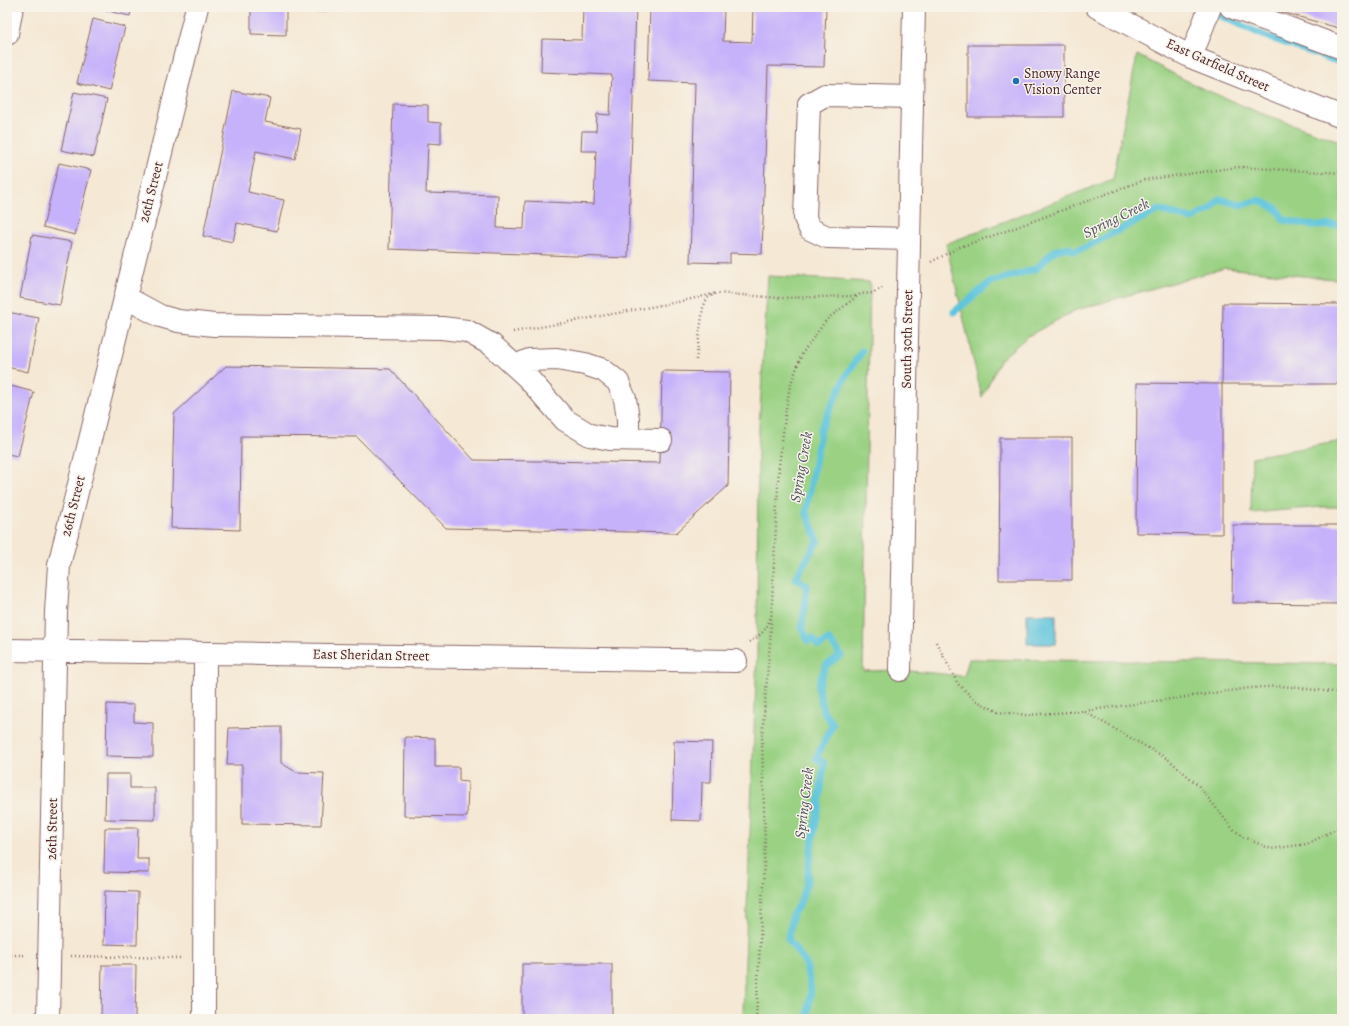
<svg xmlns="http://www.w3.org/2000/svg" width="1349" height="1026" viewBox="0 0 1349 1026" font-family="Alegreya,serif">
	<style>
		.green { fill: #9ad183; stroke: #727857 }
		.water { fill: #5fc5dd; stroke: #547284 }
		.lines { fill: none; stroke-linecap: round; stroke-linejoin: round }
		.stream { stroke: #5fc5dd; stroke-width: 7 }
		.building { fill: #c6b1fb }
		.minor-casing { stroke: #866566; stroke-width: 24 }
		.path { stroke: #866566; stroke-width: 2.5; stroke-dasharray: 1 3; stroke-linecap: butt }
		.minor { stroke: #fff; stroke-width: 22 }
		.poi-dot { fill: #1f6fb2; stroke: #f7f3e8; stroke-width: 1.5 }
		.labels { text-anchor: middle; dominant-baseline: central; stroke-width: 3; stroke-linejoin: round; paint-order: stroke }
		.street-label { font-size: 14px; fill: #4a1f2b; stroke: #f7f3e8 }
		.poi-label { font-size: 14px; fill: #4a1f2b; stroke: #f7f3e8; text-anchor: start }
		.water-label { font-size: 15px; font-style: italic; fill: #505160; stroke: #f7f3e8 }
	</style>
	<rect width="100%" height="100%" fill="#f7f3e8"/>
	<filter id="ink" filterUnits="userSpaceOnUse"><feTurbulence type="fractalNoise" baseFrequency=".025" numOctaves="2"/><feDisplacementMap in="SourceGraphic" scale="8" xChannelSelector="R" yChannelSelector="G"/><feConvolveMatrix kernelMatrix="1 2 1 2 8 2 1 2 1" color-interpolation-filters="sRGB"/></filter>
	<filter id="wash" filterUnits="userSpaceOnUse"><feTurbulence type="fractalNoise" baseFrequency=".012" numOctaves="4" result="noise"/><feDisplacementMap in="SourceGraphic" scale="16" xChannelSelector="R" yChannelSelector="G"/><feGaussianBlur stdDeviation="0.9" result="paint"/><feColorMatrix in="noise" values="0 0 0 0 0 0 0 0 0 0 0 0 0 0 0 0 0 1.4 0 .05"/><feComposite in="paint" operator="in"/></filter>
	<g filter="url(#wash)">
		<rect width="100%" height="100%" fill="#f5e8d4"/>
		<!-- green -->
		<path class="green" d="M1137,55L1197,86L1255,111L1342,142V280L1225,268L1076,310L1028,336L1001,359L982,397L946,244L1113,179Z
			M768,276L870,282L863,671L900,670L964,676L969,659L1342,664V1019H732L743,1013L757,653L758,444Z
			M1342,441V507H1323L1251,513L1252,457Z"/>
		<!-- water -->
		<path class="water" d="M1027,614H1056V644H1027Z"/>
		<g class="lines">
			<!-- stream -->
			<path class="stream" d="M1210,11L1265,36L1342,63
				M954,312L991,282L1036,269L1054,251L1068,247L1073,251L1084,248L1159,210L1192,219L1211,209L1219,199L1242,205L1259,200L1277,209L1284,220L1315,226L1342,225
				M807,1019L811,990L806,964L788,939L793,914L800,903L807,882L810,855L819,805L824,763L816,758L833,724L823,711L818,686L826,665L841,655L829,640L819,646L812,638L808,641L802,628L807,585L795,578L818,541L806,512L821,428L846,376L862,351"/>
		</g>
		<g id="blocks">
			<!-- building -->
			<path class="building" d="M90,7H132L130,16Z
				M251,7H326V12L286,11V35L251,34Z
				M583,7H636L628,258L389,249L393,104L428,105V122L441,123V144L428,143L426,193L498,195L497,228L524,229L525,201L594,204L596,151H581L582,131H596L597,114L610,115L612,75L541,72L542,39L582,40Z
				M650,7H724L723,41L752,42L753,7H826L824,67L768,66L762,254L730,253V263L690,262L695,83L648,81Z
				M1264,7H1342V29Z
				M93,19L125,27L109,91L77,83Z
				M968,45H1064V117H968Z
				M233,91L270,98L265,122L301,129L295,159L256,151L248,192L284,200L277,231L237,223L233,242L203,236Z
				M74,92L107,99L94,157L61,150Z
				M59,163L91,170L75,235L43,227Z
				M32,235L72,242L60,305L20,298Z
				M1223,303L1342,304V384H1222Z
				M7,312L39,318L28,372L7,367Z
				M226,366L390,369L474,460L660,463L662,371L730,372L728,486L676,533L446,528L357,437L241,436L240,530L171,528L174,414Z
				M1137,383L1222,384V534L1136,533Z
				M7,385L34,392L18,456L7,454Z
				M1000,438H1072V580H999Z
				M1233,525H1342V604L1232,603Z
				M107,704L134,705V722L153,723V757L106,756Z
				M281,727V763L296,772L324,773L321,825L242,824V765H227L229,728Z
				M405,737L435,738V767H459V781L468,782L467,817L404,816Z
				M674,741L712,742L711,782H702L701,821L672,820Z
				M106,774H130V788H155V820L105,819Z
				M105,828H138L137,859H149V873L104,872Z
				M105,891L138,892L137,945L104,944Z
				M522,964H612V1019H522Z
				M102,965H136L135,1019L101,1018Z"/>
		</g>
	</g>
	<g filter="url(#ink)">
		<use href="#blocks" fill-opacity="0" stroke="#866566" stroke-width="1"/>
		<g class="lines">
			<defs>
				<path id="minor" d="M1097,7L1191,57L1342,117
					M1231,7L1342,48
					M7,34L12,7
					M1191,57L1210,7
					M909,239L827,237L810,229L805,218L809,104L825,95L912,97
					M125,297L160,316L178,321L214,325L442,328L467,331L492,345L527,377L565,420L590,435L610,439L661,440
					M515,366L529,360L557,359L585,364L603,370L618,382L625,399L628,419V439
					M7,650L736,661
					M900,670L914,7
					M48,1019L56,612L59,565L197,7
					M204,1019L205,653"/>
			</defs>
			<!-- minor casing -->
			<use href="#minor" class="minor-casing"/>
			<!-- path -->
			<path class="path" d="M931,262L960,247L1006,231L1144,180L1238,167L1342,173
				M513,332L678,302L717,293
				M696,360L703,308L707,298L717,293L780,298L856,296
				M749,642C762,635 766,630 771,617
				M936,642L958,684L975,700L998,712L1026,715L1084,711L1250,688L1282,686L1342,693
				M1085,712L1168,759L1198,785L1232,828L1243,837L1271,849L1307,844L1342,826
				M7,955H26
				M71,956L180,958
				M756,1019L765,845L762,738L770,642L779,466L786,409L790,386L802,354L826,320L860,294L873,293L884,287"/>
			<!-- minor -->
			<use href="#minor" class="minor"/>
		</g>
	</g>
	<!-- markers -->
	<circle class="poi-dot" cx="1016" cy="81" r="4"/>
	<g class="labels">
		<!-- street labels -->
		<g class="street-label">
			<text transform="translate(1218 65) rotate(24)">East Garfield Street</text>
			<text transform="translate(151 192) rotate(-76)">26th Street</text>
			<text transform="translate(907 339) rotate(-89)">South 30th Street</text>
			<text transform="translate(73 506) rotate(-76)">26th Street</text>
			<text transform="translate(371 655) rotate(1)">East Sheridan Street</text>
			<text transform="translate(52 829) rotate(-89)">26th Street</text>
		</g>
		<!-- poi labels -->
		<g class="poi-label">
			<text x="1024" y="73">Snowy Range<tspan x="1024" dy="16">Vision Center</tspan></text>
		</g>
		<!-- water labels -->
		<g class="water-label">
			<text transform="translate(1116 218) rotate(-26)">Spring Creek</text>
			<text transform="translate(801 467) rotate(-80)">Spring Creek</text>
			<text transform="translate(804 803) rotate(-83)">Spring Creek</text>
		</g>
	</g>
	<!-- margin -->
	<rect width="1349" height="1026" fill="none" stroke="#f7f3e8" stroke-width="24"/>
</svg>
